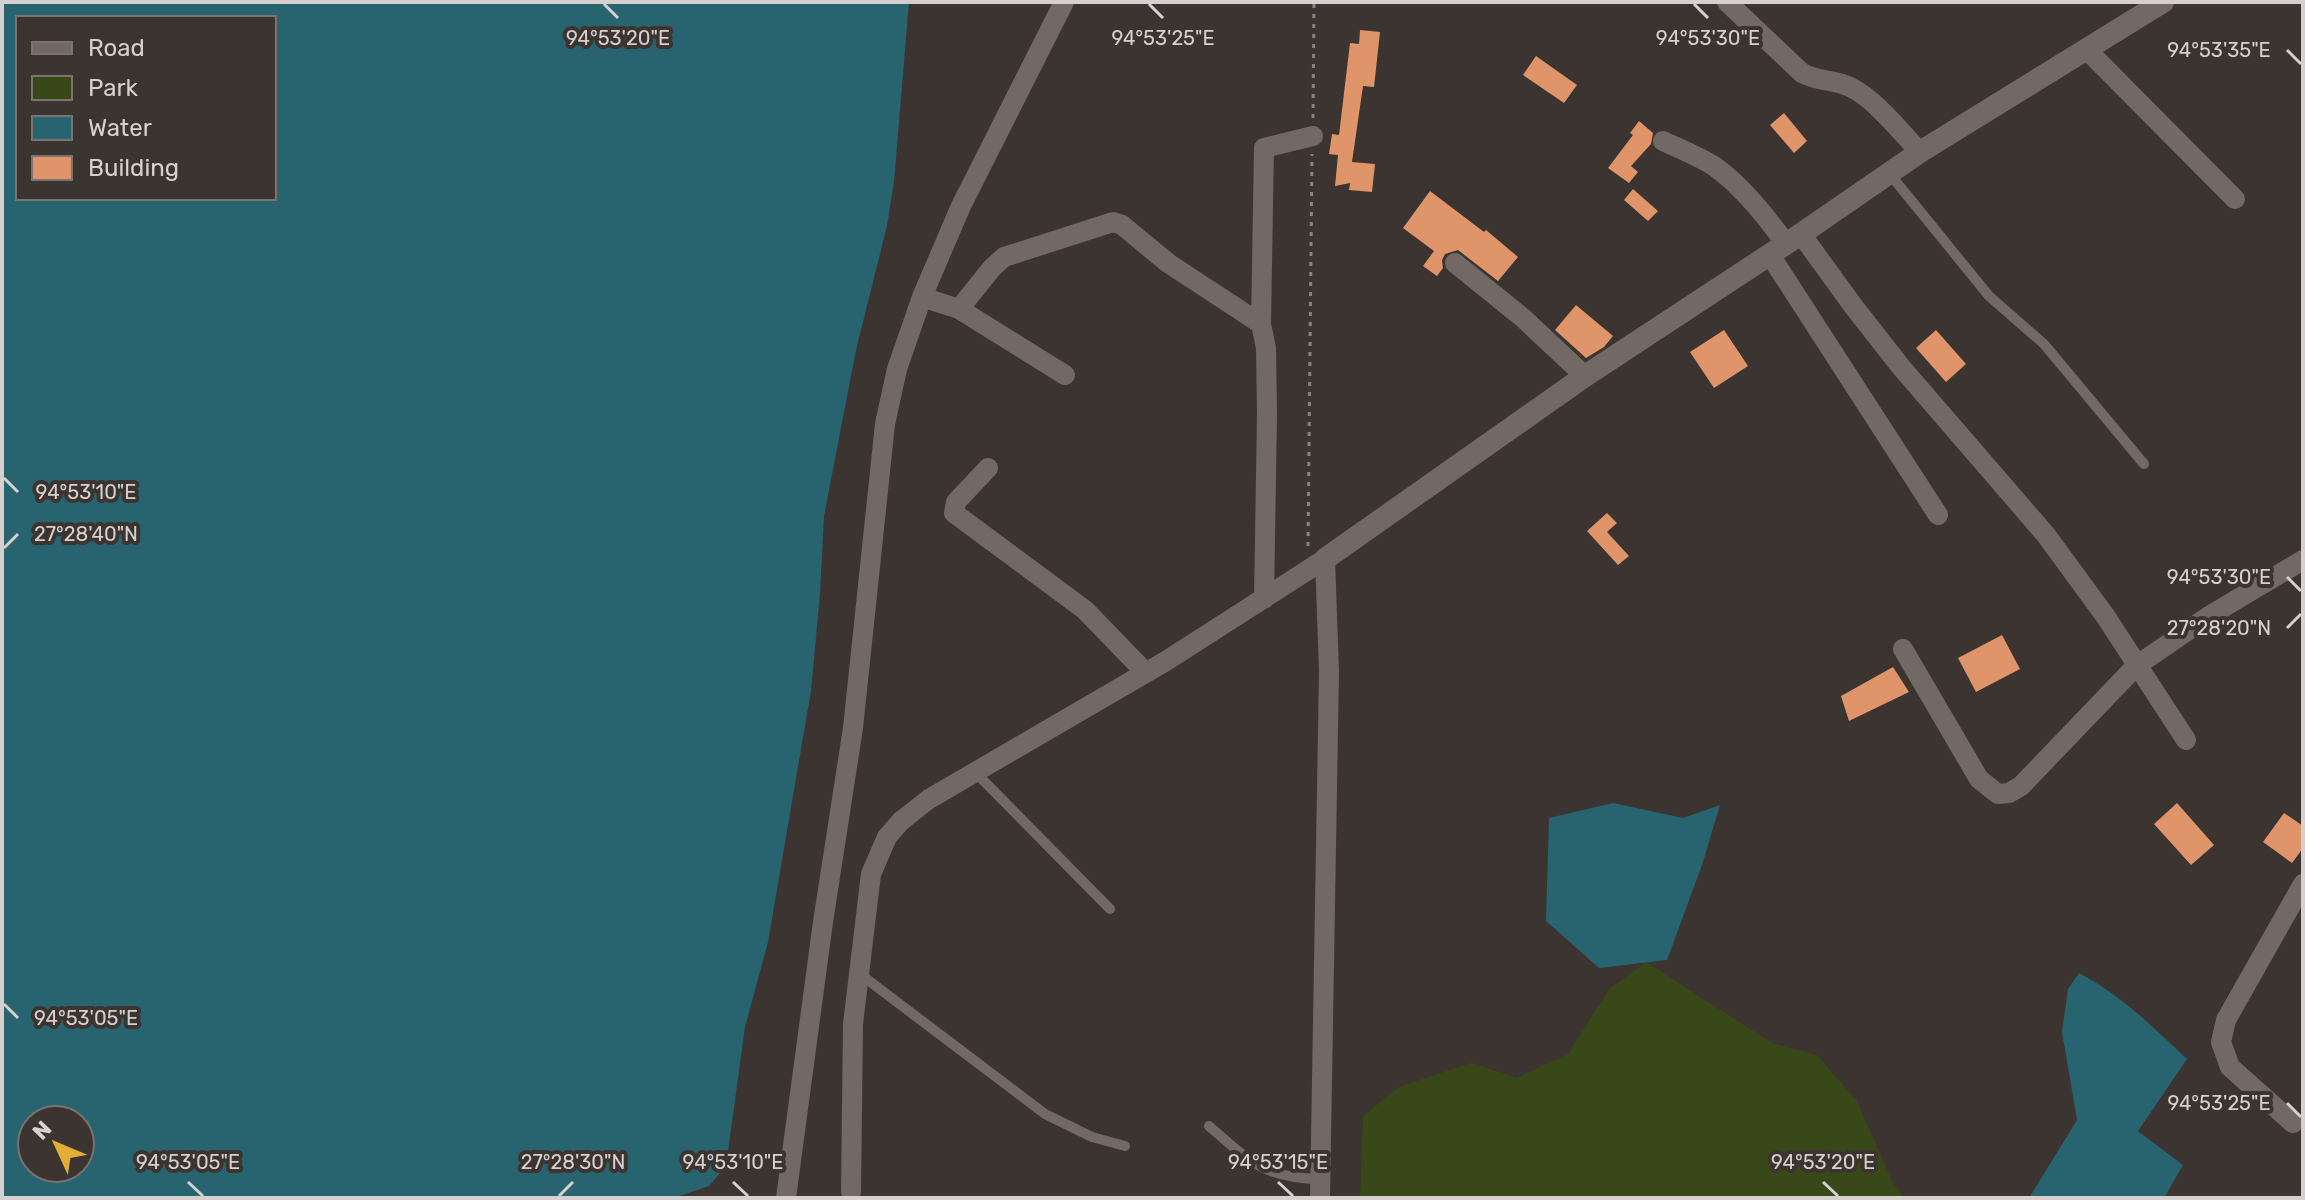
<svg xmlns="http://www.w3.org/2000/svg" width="2305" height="1200" viewBox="0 0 2305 1200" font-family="Rubik,sans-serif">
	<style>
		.green { fill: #394818 }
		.water { fill: #286470; fill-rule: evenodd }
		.building { fill: #df9569 }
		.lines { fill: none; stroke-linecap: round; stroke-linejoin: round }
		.path { stroke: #8b8582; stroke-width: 3; stroke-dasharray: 4 6; stroke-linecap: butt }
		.service { stroke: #726965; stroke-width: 10 }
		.minor { stroke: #726965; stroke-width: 20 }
		.tertiary { stroke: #726965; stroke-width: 22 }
		.ticks { fill: none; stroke: #d6d1cf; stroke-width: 3 }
		.ticks-label { font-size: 20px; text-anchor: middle; fill: #d6d1cf; stroke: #3c3430; stroke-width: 8; stroke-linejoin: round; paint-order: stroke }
	</style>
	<rect width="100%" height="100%" fill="#3c3430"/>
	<!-- green -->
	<path class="green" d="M1646,962L1772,1043L1817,1055L1857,1101L1892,1181L1904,1198H1360L1363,1116L1399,1087L1471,1063L1516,1078L1568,1054L1609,989Z"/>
	<!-- water -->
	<path class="water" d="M2,2H909L894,182L887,226L856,350L824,516L820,593L811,691L768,942L745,1027L728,1151L721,1172L709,1186L673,1198H2ZM18,18H274V198H18ZM32,1120H80V1168H32Z
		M1613,803L1683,818L1720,805L1702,865L1667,960L1599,968L1546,921L1549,818Z
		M2079,973C2121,995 2153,1027 2187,1059L2138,1131L2183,1165L2164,1198H2029L2077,1120L2062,1032L2068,989Z"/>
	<!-- building -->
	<path class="building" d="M1360,30L1380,32L1374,87L1363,86L1352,162L1375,164L1372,192L1349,190L1350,183L1335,186L1338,155L1329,154L1332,134L1339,135L1350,43L1359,44Z
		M1536,56L1577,85L1564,103L1523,75Z
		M1784,113L1807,141L1794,153L1770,125Z
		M1639,121L1653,133L1651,144L1631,166L1638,172L1629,183L1608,168L1633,135L1630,133Z
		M1633,189L1658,211L1648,221L1624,200Z
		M1430,191L1484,232L1486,230L1518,257L1498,281L1458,250L1445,254L1442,260L1443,268L1437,276L1423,266L1434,251L1403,228Z
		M1576,305L1613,336L1604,347L1586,358L1555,330Z
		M1724,330L1748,366L1714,388L1690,352Z
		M1936,330L1966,364L1946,382L1916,348Z
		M1607,513L1617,523L1607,532L1629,556L1618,565L1587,531Z
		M2002,635L2020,669L1976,692L1958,658Z
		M1893,667L1909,692L1849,721L1841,696Z
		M2177,803L2214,845L2191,865L2154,824Z
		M2284,813L2303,826V848L2292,863L2263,842Z"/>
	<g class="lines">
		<!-- path -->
		<path class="path" d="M1313,118L1314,2
			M1308,546L1312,154"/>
		<!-- service -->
		<path class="service" d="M1889,173L1989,296L2044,344L2144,464
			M976,773L1110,909
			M860,974L1045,1114L1092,1137L1125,1146
			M1209,1126C1248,1160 1265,1179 1320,1179"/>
		<!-- minor -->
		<path class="minor" d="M1727,2L1802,73C1818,82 1835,79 1850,87C1874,98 1901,132 1920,152
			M2088,51L2235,199
			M1663,141C1680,149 1698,156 1714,166C1742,186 1766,216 1786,244
			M1801,234L1854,307L1901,367L2046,535L2106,617L2186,740
			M1770,255L1938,515
			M1455,263L1523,318L1585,376
			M922,297L959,309L1065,375
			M959,309L992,268L1004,257L1113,222L1122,225L1168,263L1261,324L1266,348L1267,414L1264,599
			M1261,324L1264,148L1313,136
			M988,468L956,502L954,513L1085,610L1145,672
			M1903,649L1979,779L1998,794L2009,793L2021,786L2136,666L2209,616L2303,560
			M2293,1123L2230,1067L2221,1042L2226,1020L2303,884
			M851,1192L853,1024L871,874L887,837L901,821L929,799L1166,661L1325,559
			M786,1198L823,922L853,728L885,424L897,369L922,297L961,206L1064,2
			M1320,1198L1329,671L1325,559"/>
		<!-- tertiary -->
		<path class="tertiary" d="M1325,559L1585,376L1801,234L1920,152L2163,2"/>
	</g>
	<!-- ticks -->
	<path class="ticks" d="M604,4L618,18M1149,4L1163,18M1694,4L1708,18M2287,50L2301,64M4,478L18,492M4,548L18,534M2287,577L2301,591M2287,628L2301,614M4,1004L18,1018M2287,1103L2301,1117M188,1182L203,1196M733,1182L748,1196M1278,1182L1293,1196M1823,1182L1838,1196M559,1196L573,1182"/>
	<g class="ticks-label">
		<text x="1708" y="45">94°53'30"E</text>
		<text x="618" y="45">94°53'20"E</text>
		<text x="1163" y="45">94°53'25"E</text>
		<text x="2219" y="57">94°53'35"E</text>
		<text x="86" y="499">94°53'10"E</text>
		<text x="86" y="541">27°28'40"N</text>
		<text x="2219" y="584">94°53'30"E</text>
		<text x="2219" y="635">27°28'20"N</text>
		<text x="86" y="1025">94°53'05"E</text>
		<text x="2219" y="1110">94°53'25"E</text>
		<text x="573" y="1169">27°28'30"N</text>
		<text x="188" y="1169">94°53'05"E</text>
		<text x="733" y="1169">94°53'10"E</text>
		<text x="1278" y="1169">94°53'15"E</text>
		<text x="1823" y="1169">94°53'20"E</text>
	</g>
	<!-- border -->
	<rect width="2305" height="1200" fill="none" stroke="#d6d1cf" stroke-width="8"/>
	<!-- legend -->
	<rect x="16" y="16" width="260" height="184" fill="#3c3430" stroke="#7a7370" stroke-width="2"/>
	<rect x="32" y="42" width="40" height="12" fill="#726965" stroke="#7a7370" stroke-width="2"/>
	<text x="88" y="56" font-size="24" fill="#d6d1cf">Road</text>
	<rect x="32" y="76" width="40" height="24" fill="#394818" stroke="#7a7370" stroke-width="2"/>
	<text x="88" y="96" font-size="24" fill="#d6d1cf">Park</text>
	<rect x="32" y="116" width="40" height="24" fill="#286470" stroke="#7a7370" stroke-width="2"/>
	<text x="88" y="136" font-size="24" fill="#d6d1cf">Water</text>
	<rect x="32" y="156" width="40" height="24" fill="#df9569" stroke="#7a7370" stroke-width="2"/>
	<text x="88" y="176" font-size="24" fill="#d6d1cf">Building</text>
	<!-- north arrow -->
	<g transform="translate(56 1144) rotate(314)"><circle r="38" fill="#3c3430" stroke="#7a7370" stroke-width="2"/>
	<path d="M0-6L14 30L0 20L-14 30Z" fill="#e3ae35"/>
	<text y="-12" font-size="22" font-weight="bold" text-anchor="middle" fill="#d6d1cf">N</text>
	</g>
</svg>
